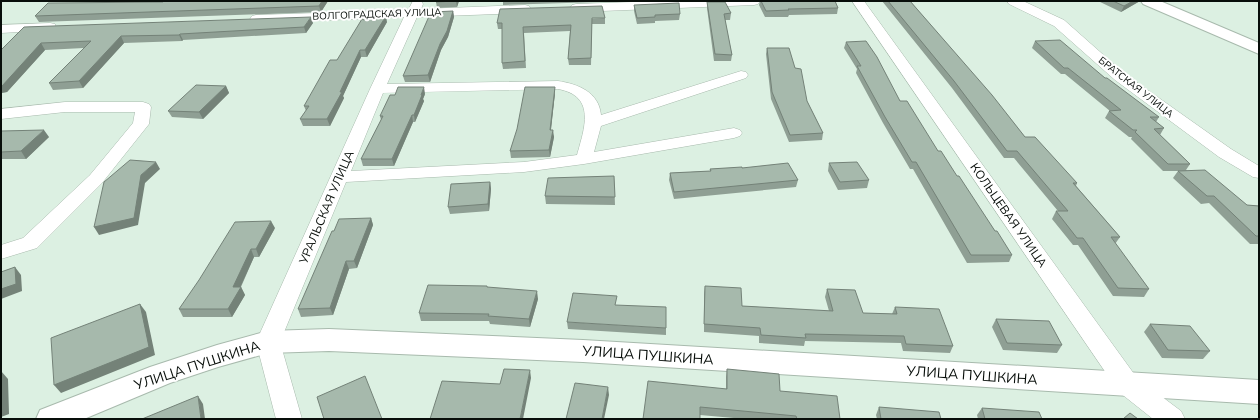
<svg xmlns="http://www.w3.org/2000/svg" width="1260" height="420" viewBox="0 0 1260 420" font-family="Mulish,sans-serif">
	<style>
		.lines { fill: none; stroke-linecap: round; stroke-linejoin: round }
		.street-casing { stroke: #a8baad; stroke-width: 1 }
		.secondary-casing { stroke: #a8baad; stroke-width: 2 }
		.street { fill: #fff; fill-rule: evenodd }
		.secondary { fill: #fff; fill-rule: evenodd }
		.wall { fill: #8f9f94 }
		.shaded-wall { fill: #748278 }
		.building { fill: #a6b9ac; stroke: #748278 }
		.labels { text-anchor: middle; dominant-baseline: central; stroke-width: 4; stroke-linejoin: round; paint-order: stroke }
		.far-street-label { font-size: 10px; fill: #080e0a; stroke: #fff }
		.street-label { font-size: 12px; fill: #080e0a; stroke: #fff }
		.near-street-label { font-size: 14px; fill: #080e0a; stroke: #fff }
	</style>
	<rect width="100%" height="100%" fill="#dcf0e2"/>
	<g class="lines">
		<defs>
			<path id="street" d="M413,1H421L423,4L421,9L525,5L529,6L531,9L529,12L525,13L417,17L387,84L558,81C578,84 599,92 601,115L741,71L746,72L748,75L746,78L601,126L594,152L734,128L740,130L742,133L740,136L734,138L584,164L524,172L346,182L280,342L302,419H276L256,342L370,89L404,17L256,23L252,22L250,19L252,16L256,15L408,10ZM558,89C597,96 584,129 577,155L524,162L351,171L383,93Z
				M661,1H760L758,4L754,5L576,12L572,11L570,8L572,5L576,4Z
				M852,1H864L1137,378L1181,411L1185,419H1153L1119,392Z
				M1007,1H1023L1064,20L1125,74L1231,149L1259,166V178L1253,177L1219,157L1115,80L1054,26L1009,4Z
				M50,23L55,24L56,27L55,30L1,33V25Z
				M65,102H143L149,104L151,107L149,124L102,183L37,248L1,259V245L23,238L90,175L133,123L135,112H65L1,119V109Z"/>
			<path id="secondary" d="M1141,1H1160L1259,43V54L1143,4Z
				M329,329L583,340L1259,380V404L583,362L329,351L268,353L218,367L170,383L84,419H36L40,410L150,367L217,345L268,331Z"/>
		</defs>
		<!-- street casing -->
		<use href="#street" class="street-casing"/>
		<!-- secondary casing -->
		<use href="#secondary" class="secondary-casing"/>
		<!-- street -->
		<use href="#street" class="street"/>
		<!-- secondary -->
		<use href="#secondary" class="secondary"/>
	</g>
	<!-- wall -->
	<path class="wall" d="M328,1L321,12L39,22L35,16L163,2Z
		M459,1L457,7L437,8L436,2Z
		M503,1H600V2L503,5Z
		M760,1H835L838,8L837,14L789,15L788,17H765L759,5Z
		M882,1H910L1025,137L1077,183L1076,186L1120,237L1115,244L1149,289L1144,297L1113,296L1078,245H1073L1052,219L1056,211H1058L1014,158H1004L952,88Z
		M1098,1H1140L1121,12Z
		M707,2L731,13L730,20H725L732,55L731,61H714L707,8Z
		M634,5L680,14L679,20L655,21V23L637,24L634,11Z
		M453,11L454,17L448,37L441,50L430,82H405L403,76Z
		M605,18V24H592L591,65H569L568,59L570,31L524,33L526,68L503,69L502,63V29H498L497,23Z
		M364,20L387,22L367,57H361L343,96L344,98L330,126H303L300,119L306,111L304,106L337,60Z
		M313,23L306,33L183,40L182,41L124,43L83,88L53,90L49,83L84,48L45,50L7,92L1,93V50L24,27Z
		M1035,41L1105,78L1159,117L1156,122L1164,128L1160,135L1190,164L1186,170L1247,205L1259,206V244H1250L1209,203L1201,204L1173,178L1178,171H1163L1131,139L1132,137H1129L1105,118L1109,111H1110L1065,74H1061L1032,48Z
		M846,42L900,101L938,151L995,231L1012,255L1009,262L967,263L913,169H910L883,123L856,73L857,69L844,48Z
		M767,48L807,101L823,133L822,140L789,142L771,99L766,54Z
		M226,86L229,93L203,119L172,117L168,111Z
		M555,93L551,130L554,137L550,157L511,158L510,151Z
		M425,94L423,99L424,101L415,122H413L394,166H363L361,159L381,120L380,116Z
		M1,131L49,137L26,159H1Z
		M829,163L869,180L867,188L838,190L828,171Z
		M742,168L798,180L796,187L674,199L669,180L670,173L710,171V169Z
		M614,176L615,205L546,204L545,196Z
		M490,182L491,189L489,211L450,214L448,207Z
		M371,218L373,225L357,268L349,269L333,315L301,317L298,309L334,231Z
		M275,228L259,257H254L241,287L245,295L232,317H183L179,309Z
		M487,286V288L538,299L530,327L490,324L489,321H421L419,313Z
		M705,286L742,306L829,311L825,297L827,289L863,313L892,314L895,307L953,346L950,353L903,351L901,343L805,341L804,346L759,343V336L704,332V294Z
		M996,319L1062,345L1057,353L1003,350L992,327Z
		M567,322L666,328V335L568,329Z
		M1150,324L1210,351L1203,359L1162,358L1144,332Z
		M727,369L780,391L840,419H745L700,415L643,419L726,389V377Z
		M879,407L941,419H877L876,415Z
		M982,408L1042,419H978L977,415Z"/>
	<!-- shaded-wall -->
	<path class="shaded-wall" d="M322,1H328L321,12L319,6Z
		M456,1H459L457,7Z
		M1133,1H1140L1121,12L1124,6Z
		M453,11L454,17L448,37L441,50L430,82L428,75Z
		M386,16L387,22L367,57L365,50Z
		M311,17L313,23L306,33L304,27Z
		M180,34L183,40L182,41L179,35Z
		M121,36L124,43L83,88L79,81Z
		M41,43L45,50L7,92L1,93V86Z
		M360,50L361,57L343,96L344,98L330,126L327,119Z
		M226,86L229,93L203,119L199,112Z
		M424,87L425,94L423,99L424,101L415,122L414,115Z
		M555,87V93L550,137V130Z
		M412,115L413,122L394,166L392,159Z
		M44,130L49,137L26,159L21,151Z
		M553,130L554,137L550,157L549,150Z
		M156,162L160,169L145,183L138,225L99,235L94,227L141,175Z
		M490,182L491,189L489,211L488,204Z
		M371,218L373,225L357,268L354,261Z
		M271,221L275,228L259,257L256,249Z
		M251,249L254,257L238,292L241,287L245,295L232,317L228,309L233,287Z
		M346,261L349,269L333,315L330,308Z
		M15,267L21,275L22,291L1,299V289Z
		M537,291L538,299L530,327L529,319Z
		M140,304L146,312L155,355L61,393L54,385Z
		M530,370L531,378L523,419H520Z
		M1,371L8,379L9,414L1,417Z
		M608,387L609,395L604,419H602Z
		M198,396L203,404L205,419H201Z"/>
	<!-- building -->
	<path class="building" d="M163,1H322L319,6L35,16L48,3L163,2Z
		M436,1H456L436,2Z
		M761,1H835L838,8L788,9L789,10L766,11Z
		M888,1H910L992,95L1025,137H1035L1077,183H1073L1120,237H1111L1149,289L1118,288L1083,238H1077L1056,211H1068L1017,151H1007L954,81Z
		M1113,1H1133L1124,6Z
		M707,2H725L731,13L724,14L732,55L715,54Z
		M679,3L680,14L655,15V17L637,18L634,5Z
		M602,6L605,18H592L591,58L568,59L571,25L523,27L525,61L502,63V23H497L500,9Z
		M453,11L447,31L440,44L428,75L403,76L430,14L432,12Z
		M366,16H386L365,50H360L340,92H342L327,119H300L309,106H304L330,60H337L362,19L364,20Z
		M311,17L304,27L180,34L179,35L121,36L79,81L49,83L91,41L41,43L2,86H1V50L24,27Z
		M1060,40L1105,78H1107L1159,117H1150L1164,128L1154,129L1190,164H1168L1135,132L1137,130H1133L1109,111L1121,110L1068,68H1064L1035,41Z
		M866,41L877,57L900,101H907L938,151H941L957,176H959L995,231H997L1012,255H971L916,162H912L885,117L857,66H861L846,42Z
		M767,48H789L795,68L801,69L807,101L823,133L790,135L772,92Z
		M196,85L226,86L199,112L168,111Z
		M398,87H424L421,95H422L414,115H412L392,159H361L383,116H380L390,95H395Z
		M525,87H555L550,130H553L549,150L510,151L517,129Z
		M44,130L21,151L1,152V131Z
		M130,160L156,162L141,175L134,218L94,227L104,182Z
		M857,162L869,180L840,182L829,163Z
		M788,163L798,180L674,192L670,173L711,171L710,169L742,167V168Z
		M1205,170L1247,205L1259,206V236H1256L1214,196H1207L1178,171Z
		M614,176L615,197L545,196L548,178Z
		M490,182L488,204L448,207L451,184Z
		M371,218L354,261H346L330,308L298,309L332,231H334L339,219Z
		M271,221L256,249H251L233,287H241L228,309H179L199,280L235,222Z
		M15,267L16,284L1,289V272Z
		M428,285L487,286V287L537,291L529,319L488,316L489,314L419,313Z
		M705,286L741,288L742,306L833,311L827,289L855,290L863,313L897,314L895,307L939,309L953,346L906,344L904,336L805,334L806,338L761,335L760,328L704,324Z
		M573,293L617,296L615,305L666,307V328L567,322Z
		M140,304L149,347L54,385L51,338Z
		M996,319L1049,321L1062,345L1007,343Z
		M1150,324L1190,326L1210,351L1168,350Z
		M504,369L530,370L520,419H430L442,381L500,384Z
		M727,369L779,374L780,391L837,396L840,419H797L796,416L700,407V419H643L648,381L727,389Z
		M365,376L382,419H324L317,397Z
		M575,383L608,387L602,419H566Z
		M198,396L201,419H142Z
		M879,407L939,412L941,419H881Z
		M982,408L1039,412L1042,419H985Z
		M1130,413L1138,419H1123Z"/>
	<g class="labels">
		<!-- far-street labels -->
		<g class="far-street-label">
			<text transform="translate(377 14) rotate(-2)">ВОЛГОГРАДСКАЯ УЛИЦА</text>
			<text transform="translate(1136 87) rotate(38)">БРАТСКАЯ УЛИЦА</text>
		</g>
		<!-- street labels -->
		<g class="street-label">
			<text transform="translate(326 207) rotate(-67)">УРАЛЬСКАЯ УЛИЦА</text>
			<text transform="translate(1009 215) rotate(55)">КОЛЬЦЕВАЯ УЛИЦА</text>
		</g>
		<!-- near-street labels -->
		<g class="near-street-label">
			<text transform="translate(648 355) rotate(4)">УЛИЦА ПУШКИНА</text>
			<text transform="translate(197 365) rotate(-18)">УЛИЦА ПУШКИНА</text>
			<text transform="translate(972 375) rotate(4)">УЛИЦА ПУШКИНА</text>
		</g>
	</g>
	<!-- border -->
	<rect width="1260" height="420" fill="none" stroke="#080e0a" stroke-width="4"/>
</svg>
